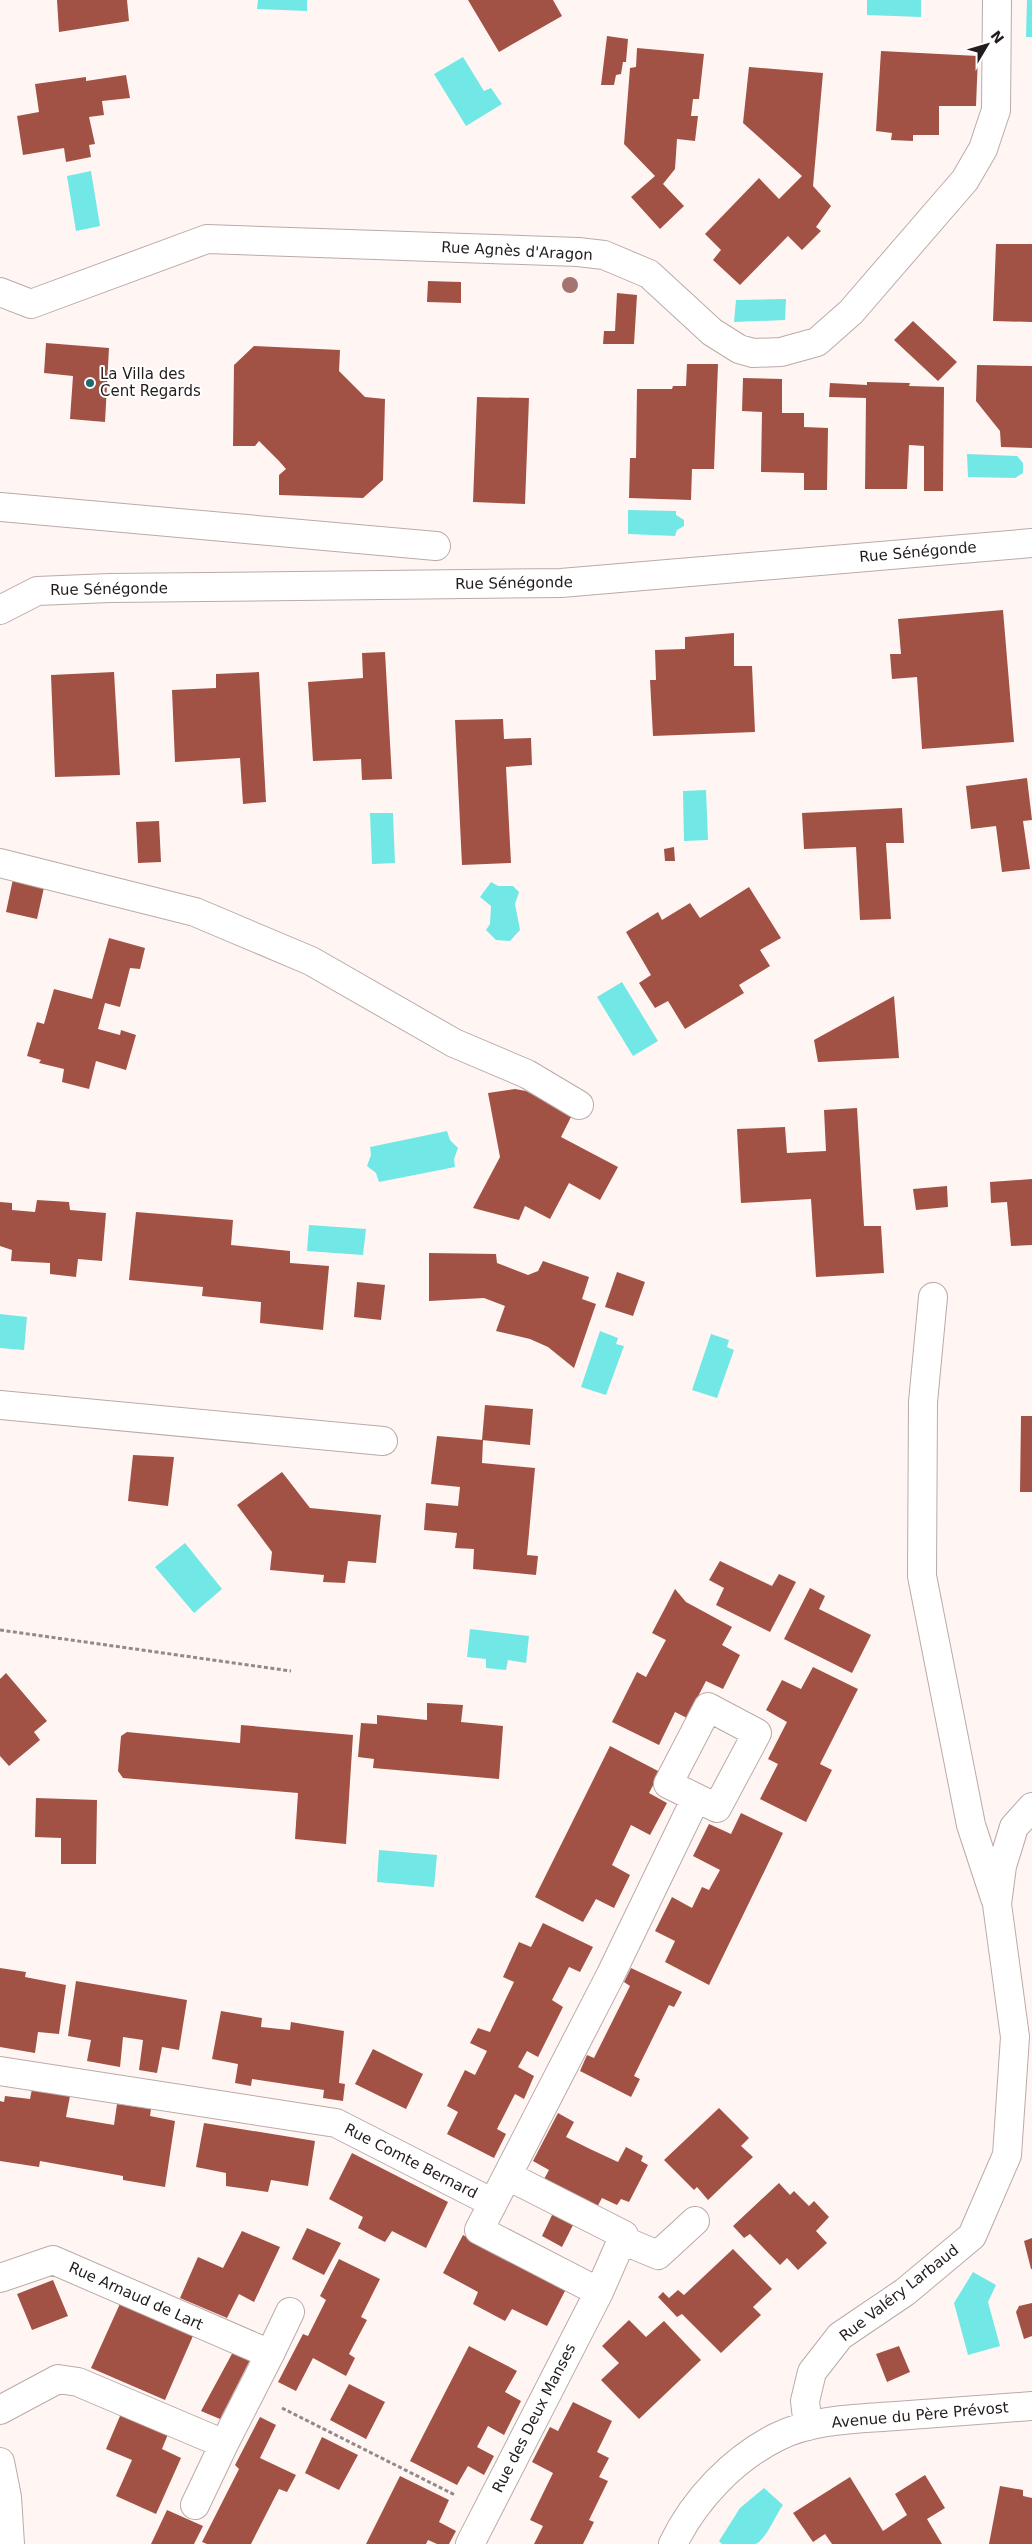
<svg xmlns="http://www.w3.org/2000/svg" width="1032" height="2544" viewBox="0 0 1032 2544" font-family="'DejaVu Sans',sans-serif">
	<style>
		.water { fill: #71e8e6 }
		.building { fill: #a15245 }
		.lines { fill: none; stroke-linecap: round; stroke-linejoin: round }
		.minor-casing { stroke: #baaba8; stroke-width: 30 }
		.path { stroke: #918a88; stroke-width: 3; stroke-dasharray: 4 2.5; stroke-linecap: butt }
		.minor { stroke: #fff; stroke-width: 28 }
		.tree { fill: #a37470 }
		.poi-dot { fill: #1f6b6b; stroke: #fff; stroke-width: 2 }
		.labels { text-anchor: middle; dominant-baseline: central; stroke-width: 4; stroke-linejoin: round; paint-order: stroke }
		.street-label { font-size: 15px; fill: #221d1c; stroke: #fff }
		.poi-label { font-size: 15px; fill: #221d1c; stroke: #fff; text-anchor: start }
	</style>
	<rect width="100%" height="100%" fill="#fff5f3"/>
	<!-- water -->
	<path class="water" d="M258,0H307V11L257,9Z
		M867,0H921V17L867,15Z
		M1027,0H1032V37H1026Z
		M463,57L484,91L491,88L502,104L466,126L434,74Z
		M91,171L100,226L76,231L67,176Z
		M786,299L785,320L734,322L736,300Z
		M967,454L1017,456L1023,463V473L1015,478L968,477Z
		M628,510L676,511V515L684,520V526L677,530L675,536L628,534Z
		M706,790L708,840L684,841L683,791Z
		M370,813H393L395,863L372,864Z
		M491,882L498,886H513L519,892L515,904L520,930L510,941L496,940L486,930L490,924L491,906L480,897Z
		M622,982L658,1041L633,1056L597,997Z
		M447,1131L450,1140L458,1148L454,1159L455,1167L379,1182L376,1173L367,1166L371,1155L370,1147Z
		M309,1225L366,1229L363,1255L307,1251Z
		M0,1314L27,1317L24,1350L0,1348Z
		M600,1331L618,1338L616,1344L624,1346L606,1395L581,1387Z
		M711,1334L729,1340L727,1347L734,1350L717,1398L692,1390Z
		M185,1543L222,1589L194,1613L155,1567Z
		M470,1629L529,1636L526,1663L508,1660L506,1670L486,1668V1659L467,1657Z
		M379,1850L437,1855L434,1887L377,1882Z
		M973,2272L996,2285L988,2302L1000,2346L968,2355L954,2303Z
		M764,2488L783,2505C776,2514 765,2542 755,2544C745,2544 732,2544 722,2544L719,2541L740,2508Z"/>
	<!-- building -->
	<path class="building" d="M57,0H127L129,21L59,32Z
		M468,0H553L562,16L499,52Z
		M607,36L628,39L626,62H623L621,74L616,75L614,85H601Z
		M637,48L704,54L699,99H693L691,116H698L695,141L677,139L675,169L663,184L684,206L660,229L631,197L655,176L624,144L630,68L636,67Z
		M881,51L978,56L976,106H939V135H913V141L891,140L892,133L876,131Z
		M749,67L823,73L813,186L831,206L816,227L821,231L802,250L788,236L740,285L713,260L721,250L705,234L759,178L779,199L802,176L743,123Z
		M126,75L130,98L102,101L104,115L89,117L95,144L89,145L91,157L66,162L64,148L23,155L17,116L39,112L35,84L86,77V81Z
		M996,244H1032V322L993,321Z
		M428,281L461,282V303L427,302Z
		M617,293L637,295L634,344H603L604,331H615Z
		M913,321L957,362L938,381L894,340Z
		M46,343L109,348L105,422L70,419L73,376L44,373Z
		M254,346L340,350L339,371L365,397L385,399L383,480L363,498L279,495V475L286,469L279,461L259,441L255,446H233L234,365Z
		M687,364H718L714,469H692L691,500L629,498L630,458H636L637,389H672L673,386H686Z
		M977,365L1032,366V448L1001,447L1000,431L976,401Z
		M743,378L782,379V413H804V427L828,428L827,490H804V473L761,472L762,412L742,411Z
		M867,382L910,383L909,386L944,387L943,491H924V446L909,445L907,489H865L866,398L829,397L830,383L867,385Z
		M477,397L529,398L525,504L473,502Z
		M1003,610L1014,742L922,749L917,677L892,679L890,654H901L898,619Z
		M734,633V666H752L755,732L653,736L650,680H656L655,650L685,649V637Z
		M385,652L392,779L362,780L361,759L313,761L308,682L363,678L362,653Z
		M114,672L120,775L55,777L51,675Z
		M259,672L266,802L243,804L240,758L175,762L172,690L216,688V674Z
		M503,719L504,739L531,738L532,765L506,767L511,863L462,865L455,720Z
		M1027,778L1032,820L1023,821L1030,869L1002,872L996,826L971,829L966,786Z
		M902,808L904,843H886L891,919L860,920L856,847L804,849L802,813Z
		M159,821L161,862L138,863L136,822Z
		M674,847L675,861H665L664,849Z
		M13,879L45,883L37,919L6,912Z
		M749,887L781,938L760,950L770,966L739,985L744,993L685,1029L668,1001L655,1008L639,983L651,975L626,932L658,912L662,920L690,903L700,918Z
		M109,938L145,948L140,969L130,968L120,1007L105,1003L98,1029L120,1035L121,1030L136,1035L126,1070L96,1061L89,1089L62,1082L64,1069L39,1063L41,1060L27,1056L37,1022L44,1024L54,989L92,999Z
		M894,996L899,1058L818,1062L814,1040Z
		M515,1089L526,1091L572,1115L561,1137L618,1167L600,1200L569,1183L550,1219L525,1206L519,1220L473,1208L500,1157L488,1093Z
		M857,1108L864,1226H881L884,1273L816,1277L811,1199L741,1203L737,1129L785,1127L787,1153L826,1151L824,1110Z
		M1032,1179V1245L1011,1246L1007,1202L991,1203L990,1182Z
		M947,1186L948,1207L916,1210L913,1189Z
		M37,1200L69,1202L70,1210L106,1213L102,1261L78,1259L76,1277L50,1274V1263L11,1261L12,1250L0,1246V1202L12,1203V1210L35,1212Z
		M136,1212L233,1220L231,1245L290,1251V1263L329,1266L323,1330L260,1323L261,1302L202,1296L203,1287L129,1280Z
		M429,1253L496,1254L497,1263L528,1275L538,1271L543,1261L589,1277L582,1299L596,1304L574,1368L548,1347L530,1339L496,1331L505,1306L484,1298L429,1301Z
		M617,1272L645,1282L633,1316L605,1307Z
		M357,1282L385,1285L381,1320L354,1317Z
		M485,1405L533,1409L530,1445L482,1440Z
		M1021,1416H1032V1492H1020Z
		M437,1436L483,1440L482,1463L535,1468L527,1555L538,1556L536,1575L473,1569L474,1549L455,1548L457,1533L424,1530L426,1503L458,1506L460,1487L431,1484Z
		M133,1455L174,1457L168,1506L128,1501Z
		M282,1472L310,1508L381,1515L376,1563L348,1561L345,1583L323,1582L324,1575L270,1570L272,1552L237,1505Z
		M720,1561L772,1586L779,1574L796,1582L770,1632L716,1605L724,1588L709,1580Z
		M810,1588L825,1596L819,1609L871,1635L852,1673L784,1639Z
		M675,1589L686,1602L732,1627L722,1645L740,1655L723,1689L706,1681L687,1718L675,1712L659,1745L612,1722L637,1672L646,1677L666,1640L652,1633Z
		M813,1667L858,1689L820,1764L832,1770L806,1822L760,1799L778,1764L768,1759L787,1722L766,1710L782,1680L801,1689Z
		M6,1673L47,1721L34,1732L40,1740L9,1766L0,1756V1679Z
		M427,1703L463,1705L461,1722L503,1726L499,1779L373,1768L374,1759L358,1757L361,1723L377,1724V1715L427,1720Z
		M241,1725L353,1735L346,1844L295,1839L298,1793L123,1778L118,1771L121,1736L127,1732L240,1743Z
		M610,1746L660,1772L649,1793L667,1803L650,1835L631,1825L612,1865L630,1875L614,1908L596,1899L583,1922L535,1897Z
		M36,1798L97,1800L96,1864H61V1838L35,1837Z
		M741,1813L783,1833L709,1985L665,1962L675,1941L655,1931L672,1897L692,1908L702,1887L709,1890L720,1870L693,1856L709,1824L731,1834Z
		M543,1923L593,1947L580,1972L569,1967L552,2000L563,2007L538,2057L527,2051L518,2067L534,2076L524,2099L515,2094L497,2129L506,2134L494,2158L447,2134L458,2112L447,2106L465,2070L475,2075L487,2051L470,2043L478,2028L490,2032L514,1982L503,1977L519,1942L531,1947Z
		M0,1968L26,1972L25,1977L66,1985L59,2034L38,2032L35,2053L0,2047Z
		M631,1968L682,1992L674,2007L669,2005L634,2076L640,2079L631,2097L580,2071L587,2055L594,2058L630,1986L624,1982Z
		M76,1981L187,2000L179,2050L162,2047L157,2073L139,2070L143,2040L123,2037L120,2067L87,2061L91,2040L68,2036Z
		M221,2011L262,2018L261,2027L290,2030L291,2022L344,2031L339,2083L345,2084L343,2101L323,2098L324,2090L252,2079L251,2086L235,2083L238,2064L212,2059Z
		M373,2049L423,2074L406,2109L355,2084Z
		M32,2089L70,2096L66,2117L114,2125L117,2104L151,2109L150,2116L175,2121L165,2187L123,2180V2176L40,2161L39,2167L0,2161V2101L4,2102L5,2096L30,2099Z
		M719,2108L749,2138L741,2146L753,2157L708,2200L697,2187L694,2190L664,2160Z
		M558,2113L574,2122L566,2137L590,2149L618,2162L626,2147L643,2156L641,2161L648,2165L629,2202L621,2199L617,2205L602,2198L596,2209L543,2181L549,2170L533,2161Z
		M204,2123L315,2141L308,2186L271,2180L268,2192L226,2186V2173L196,2167Z
		M352,2153L448,2202L426,2248L392,2231L385,2242L373,2236L358,2228L363,2217L329,2199Z
		M779,2183L790,2195L794,2191L809,2206L814,2201L829,2217L816,2231L827,2243L798,2270L787,2258L780,2265L750,2234L744,2238L733,2226Z
		M553,2213L574,2223L562,2247L542,2236Z
		M307,2228L341,2243L324,2275L292,2259Z
		M242,2231L280,2247L254,2302L239,2294L227,2318L180,2298L198,2257L223,2268Z
		M463,2235L566,2289L547,2326L512,2309L505,2321L473,2304L478,2292L443,2273Z
		M1032,2238V2269H1031L1024,2241Z
		M733,2249L772,2289L753,2307L761,2315L721,2353L682,2314L677,2317L658,2297L663,2292L669,2298L678,2290L684,2295Z
		M339,2259L380,2279L361,2317L367,2320L349,2354L355,2358L346,2376L313,2358L296,2391L278,2382L303,2334L308,2336L326,2300L320,2296Z
		M53,2280L68,2316L32,2330L17,2294Z
		M123,2297L196,2329L165,2400L91,2368Z
		M1032,2303V2336L1024,2339L1016,2312L1019,2306Z
		M629,2320L646,2337L664,2321L701,2360L639,2419L601,2380L619,2363L602,2346Z
		M469,2346L517,2371L505,2392L521,2401L504,2435L488,2426L477,2447L494,2456L484,2475L468,2466L457,2485L410,2461Z
		M899,2346L910,2372L887,2382L876,2354Z
		M233,2352L250,2360L220,2419L201,2411Z
		M349,2384L385,2402L366,2439L330,2420Z
		M573,2402L612,2421L597,2452L609,2458L599,2477L608,2481L589,2520L594,2522L583,2544H534L543,2526L530,2520L553,2473L532,2462L550,2427L558,2431Z
		M123,2409L170,2429L162,2449L181,2458L156,2514L116,2496L132,2460L106,2449Z
		M260,2417L276,2425L260,2458L296,2475L287,2492L279,2489L251,2544H207L202,2542L239,2469L235,2465Z
		M322,2437L358,2455L339,2490L305,2473Z
		M925,2475L945,2508L927,2519L942,2544H832L825,2534L813,2542L793,2513L850,2477L883,2531L907,2515L895,2494Z
		M400,2476L449,2500L439,2522L456,2531L449,2544H437L428,2540L426,2544H366Z
		M1000,2486L1023,2490V2496L1032,2498V2544H989Z
		M167,2510L203,2526L194,2544H151Z"/>
	<g class="lines">
		<defs>
			<path id="minor" d="M0,292L31,304L207,239L578,252L604,255L649,274L712,332L739,349L753,353L781,352L817,342L851,312L965,180L983,149L996,110L997,0
				M0,507L436,546
				M0,610L37,591L110,588L561,583L1032,543
				M0,863L195,912L311,961L454,1043L527,1074L579,1105
				M933,1297L923,1402L922,1576L971,1825L995,1898
				M0,1405L383,1441
				M708,1707L757,1733L717,1808L668,1784Z
				M0,2071L336,2123L493,2203L610,1976L696,1798
				M493,2203L479,2230L599,2292L624,2235L508,2176
				M622,2240L658,2255L695,2221
				M0,2278L53,2260L270,2354L224,2444L78,2382L58,2379L0,2410
				M270,2354L290,2312
				M808,2426L805,2401L812,2372L840,2336L905,2292L972,2236L1007,2155L1015,2037L997,1904L1002,1866L1014,1827L1032,1807
				M0,2462L7,2497L10,2544
				M195,2505L224,2444
				M470,2544L599,2292
				M673,2544C694,2500 733,2459 777,2437C812,2419 857,2419 896,2416C941,2413 987,2409 1032,2406"/>
		</defs>
		<!-- minor casing -->
		<use href="#minor" class="minor-casing"/>
		<!-- path -->
		<path class="path" d="M0,1630L291,1671
			M282,2408L455,2495"/>
		<!-- minor -->
		<use href="#minor" class="minor"/>
	</g>
	<!-- trees -->
	<circle class="tree" cx="570" cy="285" r="8"/>
	<!-- markers -->
	<circle class="poi-dot" cx="90" cy="383" r="5"/>
	<g class="labels">
		<!-- street labels -->
		<g class="street-label">
			<text transform="translate(517 251) rotate(3)">Rue Agnès d'Aragon</text>
			<text transform="translate(918 552) rotate(-5)">Rue Sénégonde</text>
			<text transform="translate(514 583) rotate(-1)">Rue Sénégonde</text>
			<text transform="translate(109 589) rotate(-1)">Rue Sénégonde</text>
			<text transform="translate(411 2161) rotate(27)">Rue Comte Bernard</text>
			<text transform="translate(899 2293) rotate(-38)">Rue Valéry Larbaud</text>
			<text transform="translate(136 2296) rotate(24)">Rue Arnaud de Lart</text>
			<text transform="translate(920 2415) rotate(-5)">Avenue du Père Prévost</text>
			<text transform="translate(534 2418) rotate(-63)">Rue des Deux Manses</text>
		</g>
		<!-- poi labels -->
		<g class="poi-label">
			<text x="100" y="374">La Villa des<tspan x="100" dy="17">Cent Regards</tspan></text>
		</g>
	</g>
	<!-- north arrow -->
	<g transform="translate(987 45) rotate(52)" stroke="#ffffff" stroke-width="4" paint-order="stroke">
	<path d="M0-4L9 19L0 12L-9 19Z" fill="#221d1c"/>
	<text y="-8" font-size="14" font-weight="bold" text-anchor="middle" fill="#221d1c">N</text>
	</g>
</svg>
